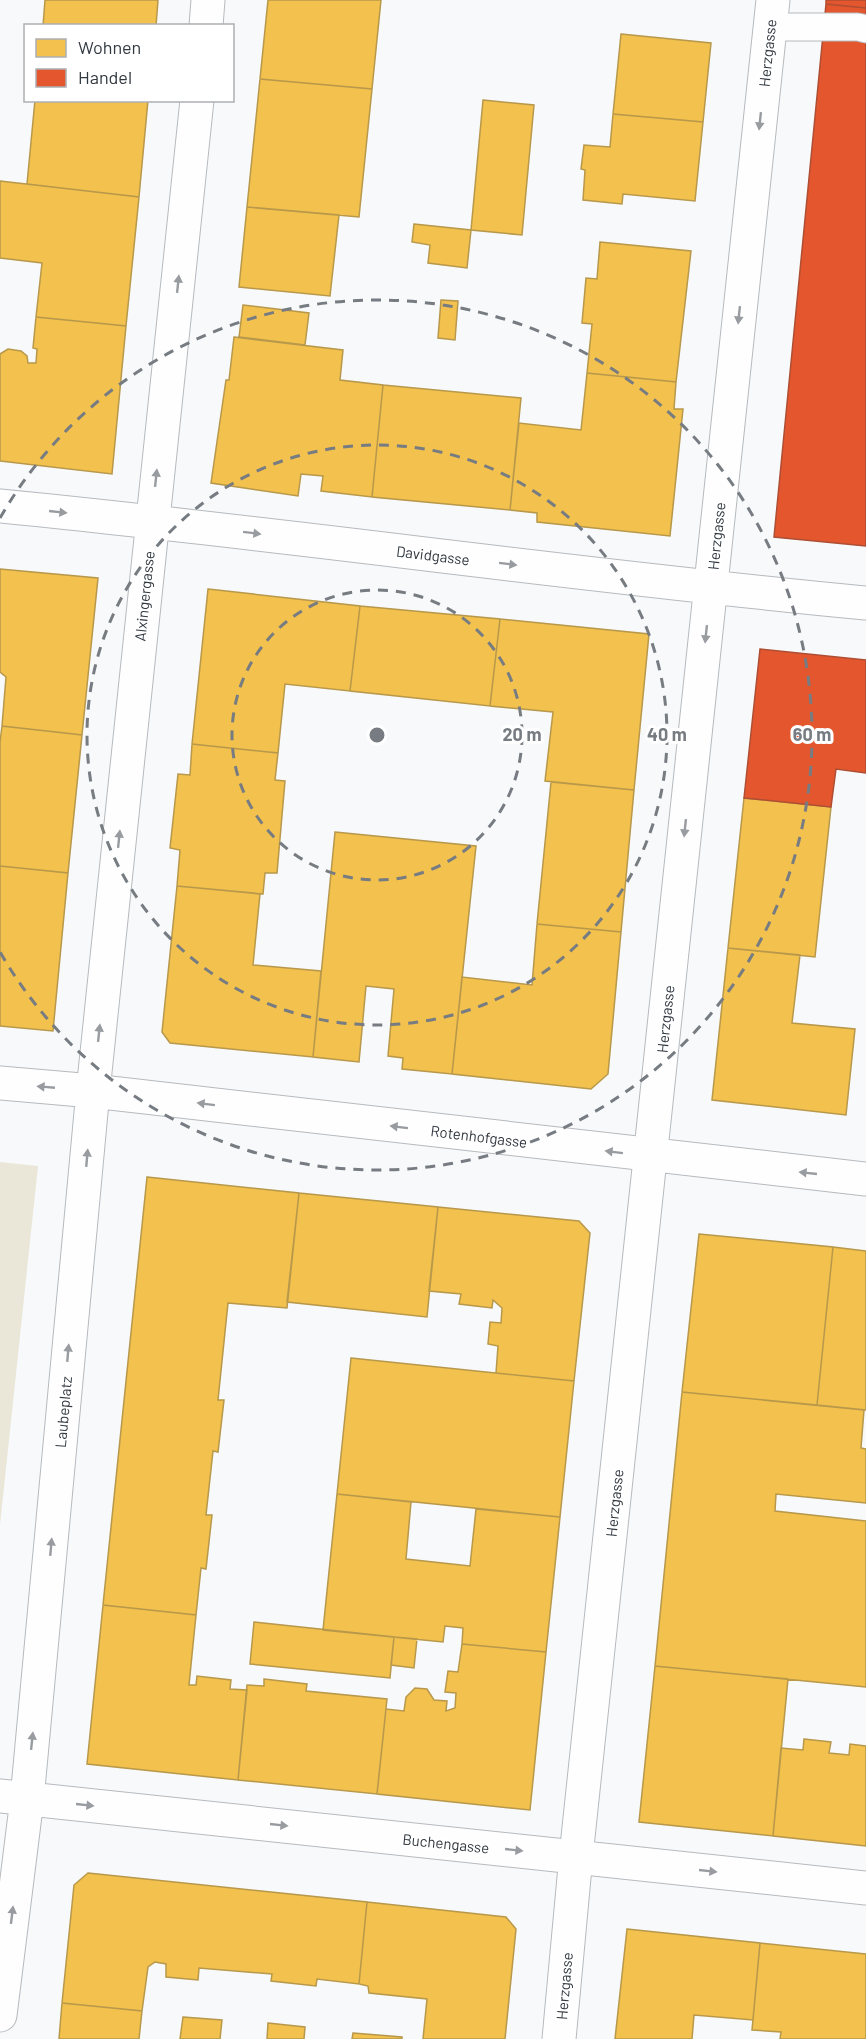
<svg xmlns="http://www.w3.org/2000/svg" width="866" height="2039" viewBox="0 0 866 2039" font-family="Barlow,sans-serif">
	<style>
		.green { fill: #ebe7d8 }
		.homes { fill: #f2c14e; stroke: #b8984a; stroke-width: 1.5 }
		.shops { fill: #e4572e; stroke: #ae4e33; stroke-width: 1.5 }
		.lines { fill: none; stroke-linecap: round; stroke-linejoin: round }
		.lane-casing { stroke: #b6babe; stroke-width: 29 }
		.street-casing { stroke: #b6babe; stroke-width: 35 }
		.lane { stroke: #fefefe; stroke-width: 27 }
		.street { stroke: #fefefe; stroke-width: 33 }
		.oneway { fill: #989b9f }
		.ring { fill: none; stroke: #767c81; stroke-width: 3; stroke-dasharray: 10 8 }
		.labels { text-anchor: middle; dominant-baseline: central; stroke-width: 6; stroke-linejoin: round; paint-order: stroke }
		.street-label { font-size: 15px; fill: #313840; stroke: #fff }
		.centre { fill: #767c81; stroke: #fff; stroke-width: 3 }
		.ring-label { font-size: 18px; text-anchor: middle; font-weight: bold; fill: #767c81; stroke: #fff; stroke-width: 6; stroke-linejoin: round; paint-order: stroke }
	</style>
	<rect width="100%" height="100%" fill="#f7f9fb"/>
	<!-- green -->
	<path class="green" d="M0,1162L38,1166L0,1525Z"/>
	<!-- homes -->
	<path class="homes" d="M45,0H158L156,26H43Z
		M268,0H381L372,89L260,79Z
		M621,34L711,43L703,122L613,114Z
		M260,79L372,89L359,217L247,207Z
		M35,100H148L139,197L27,184Z
		M483,100L534,105L522,235L471,230Z
		M613,114L703,122L695,201L623,194L622,204L583,200L585,170L581,169L584,145L610,147Z
		M0,181L139,197L126,326L36,317L42,263L0,258Z
		M247,207L339,215L330,296L239,287Z
		M414,224L471,230L467,268L428,263L430,245L412,242Z
		M600,242L691,251L676,382L587,373L592,324L582,323L586,278L597,279Z
		M441,300L458,301L455,340L438,338Z
		M243,305L309,313L305,345L239,337Z
		M36,317L126,326L112,474L0,461V354L8,349L21,351L27,356L28,363H36L37,349L33,348Z
		M234,337L343,350L340,380L383,385L372,497L321,491L323,476L301,474L298,496L211,483L226,380H229Z
		M587,373L676,382L674,409H683L670,536L537,522V513L510,510L519,423L581,430Z
		M383,385L521,398L510,510L372,497Z
		M0,569L98,578L82,735L2,726L6,677L0,672Z
		M208,589L360,606L350,691L285,684L278,753L192,744Z
		M360,606L500,619L490,706L350,691Z
		M500,619L649,634L634,790L545,781L553,712L490,706Z
		M2,726L82,735L68,873L0,866V742Z
		M192,744L278,753L275,780L285,781L277,873H265L263,894L177,886L180,850L170,848L178,774L190,775Z
		M551,782L634,790L621,932L537,924Z
		M744,798L831,807L815,957L728,948Z
		M335,832L476,846L452,1074L402,1069L403,1058L388,1056L394,989L366,986L359,1062L313,1057Z
		M0,866L68,873L53,1031L0,1026Z
		M177,886L260,894L253,965L321,971L313,1057L170,1043L162,1032Z
		M537,924L621,932L608,1074L591,1089L452,1074L462,977L532,985Z
		M728,948L800,955L792,1023L855,1029L846,1115L712,1100Z
		M147,1177L299,1193L287,1308L228,1303L218,1400H224L218,1452L213,1451L206,1515H212L206,1569L201,1568L196,1615L103,1605Z
		M299,1193L438,1207L427,1317L287,1302Z
		M438,1207L579,1221L590,1233L574,1381L496,1373L498,1346L488,1344L490,1322L501,1323L502,1308L493,1300L492,1308L459,1304L461,1294L429,1291Z
		M699,1234L833,1247L817,1405L682,1392Z
		M833,1247L866,1251V1410L817,1405Z
		M351,1358L574,1381L560,1517L337,1494Z
		M682,1392L864,1410L861,1448L866,1449V1503L776,1494L775,1511L866,1521V1687L655,1666Z
		M337,1494L411,1502L406,1559L470,1566L476,1509L560,1517L546,1652L462,1644L463,1628L445,1626L443,1642L323,1630Z
		M103,1605L196,1615L189,1685H196L197,1676L231,1680L230,1689L247,1690L238,1780L87,1764Z
		M254,1622L394,1637L390,1678L250,1664Z
		M394,1637L417,1639L414,1668L391,1665Z
		M462,1644L546,1652L530,1810L377,1794L386,1709L404,1711L406,1697L415,1688L427,1689L434,1700L447,1701L446,1711L455,1708L456,1693L445,1692L448,1671L458,1672Z
		M655,1666L788,1679L773,1836L639,1822Z
		M264,1679L307,1684L306,1691L387,1699L377,1794L238,1780L247,1685L264,1686Z
		M804,1739L831,1742L829,1753L849,1755L850,1744L866,1746V1846L773,1836L781,1748L803,1750Z
		M88,1873L367,1902L359,1984L317,1979L316,1986L271,1981L272,1974L199,1968L198,1980L166,1977V1964L155,1962L148,1967L142,2011L62,2003L74,1885Z
		M367,1902L506,1917L516,1929L505,2039H423L427,1999L369,1993L368,1986L359,1984Z
		M627,1929L760,1943L753,2020L694,2015L692,2039H615Z
		M760,1943L866,1954V2039H780L781,2032L752,2030Z
		M62,2003L142,2011L139,2039H59Z
		M183,2017L222,2020L220,2039H180Z
		M268,2023L305,2027L304,2039H267Z
		M353,2033L402,2037V2039H352Z"/>
	<!-- shops -->
	<path class="shops" d="M826,0H866V8L826,4Z
		M826,4L866,8V546L774,537Z
		M760,649L866,660V773L836,769L831,807L744,798Z"/>
	<g class="lines">
		<defs>
			<path id="lane" d="M770,27H858L866,29"/>
			<path id="street" d="M206,26L208,0
				M0,506C289,534 577,576 866,603
				M0,1083L93,1091L866,1179
				M0,1796L866,1888
				M0,2015L27,1799L93,1091L197,100
				M559,2039L576,1856L773,0"/>
		</defs>
		<!-- lane casing -->
		<use href="#lane" class="lane-casing"/>
		<!-- street casing -->
		<use href="#street" class="street-casing"/>
		<!-- lane -->
		<use href="#lane" class="lane"/>
		<!-- street -->
		<use href="#street" class="street"/>
	</g>
	<!-- one-way arrows -->
	<defs><path id="oneway-solid" d="M-6-.8H1V-3.2L6.5 0L1 3.2V.8H-6Z" transform="scale(1.5)"/></defs>
	<g class="oneway">
		<use href="#oneway-solid" transform="translate(760 121) rotate(96)"/>
		<use href="#oneway-solid" transform="translate(178 284) rotate(-84)"/>
		<use href="#oneway-solid" transform="translate(739 315) rotate(96)"/>
		<use href="#oneway-solid" transform="translate(156 478) rotate(-84)"/>
		<use href="#oneway-solid" transform="translate(58 512) rotate(6)"/>
		<use href="#oneway-solid" transform="translate(252 533) rotate(7)"/>
		<use href="#oneway-solid" transform="translate(508 564) rotate(7)"/>
		<use href="#oneway-solid" transform="translate(706 634) rotate(96)"/>
		<use href="#oneway-solid" transform="translate(685 828) rotate(96)"/>
		<use href="#oneway-solid" transform="translate(119 839) rotate(-84)"/>
		<use href="#oneway-solid" transform="translate(99 1033) rotate(-84)"/>
		<use href="#oneway-solid" transform="translate(46 1087) rotate(-175)"/>
		<use href="#oneway-solid" transform="translate(206 1104) rotate(-173)"/>
		<use href="#oneway-solid" transform="translate(399 1127) rotate(-173)"/>
		<use href="#oneway-solid" transform="translate(614 1152) rotate(-173)"/>
		<use href="#oneway-solid" transform="translate(87 1158) rotate(-85)"/>
		<use href="#oneway-solid" transform="translate(808 1173) rotate(-174)"/>
		<use href="#oneway-solid" transform="translate(68 1353) rotate(-85)"/>
		<use href="#oneway-solid" transform="translate(51 1547) rotate(-85)"/>
		<use href="#oneway-solid" transform="translate(32 1741) rotate(-84)"/>
		<use href="#oneway-solid" transform="translate(85 1805) rotate(6)"/>
		<use href="#oneway-solid" transform="translate(279 1825) rotate(6)"/>
		<use href="#oneway-solid" transform="translate(514 1850) rotate(6)"/>
		<use href="#oneway-solid" transform="translate(708 1871) rotate(6)"/>
		<use href="#oneway-solid" transform="translate(12 1915) rotate(-83)"/>
	</g>
	<!-- distance rings -->
	<g class="ring">
		<circle cx="377" cy="735" r="145"/>
		<circle cx="377" cy="735" r="290"/>
		<path d="M0 518A435 435 0 1 1 0 952"/>
	</g>
	<g class="labels">
		<!-- street labels -->
		<g class="street-label">
			<text transform="translate(767 53) rotate(-84)">Herzgasse</text>
			<text transform="translate(716 536) rotate(-84)">Herzgasse</text>
			<text transform="translate(433 555) rotate(7)">Davidgasse</text>
			<text transform="translate(144 596) rotate(-84)">Alxingergasse</text>
			<text transform="translate(665 1019) rotate(-84)">Herzgasse</text>
			<text transform="translate(479 1136) rotate(7)">Rotenhofgasse</text>
			<text transform="translate(63 1412) rotate(-85)">Laubeplatz</text>
			<text transform="translate(614 1503) rotate(-84)">Herzgasse</text>
			<text transform="translate(446 1843) rotate(6)">Buchengasse</text>
			<text transform="translate(564 1986) rotate(-85)">Herzgasse</text>
		</g>
	</g>
	<circle cx="377" cy="735" r="9" class="centre"/>
	<g class="ring-label">
		<text x="522" y="741">20 m</text>
		<text x="667" y="741">40 m</text>
		<text x="812" y="741">60 m</text>
	</g>
	<!-- legend -->
	<rect x="24" y="24" width="210" height="78" fill="#ffffff" stroke="#adafb3" stroke-width="1.5"/>
	<rect x="36" y="39" width="30" height="18" fill="#f2c14e" stroke="#adafb3" stroke-width="1.5"/>
	<text x="78" y="54" font-size="18" fill="#313840">Wohnen</text>
	<rect x="36" y="69" width="30" height="18" fill="#e4572e" stroke="#adafb3" stroke-width="1.5"/>
	<text x="78" y="84" font-size="18" fill="#313840">Handel</text>
</svg>
